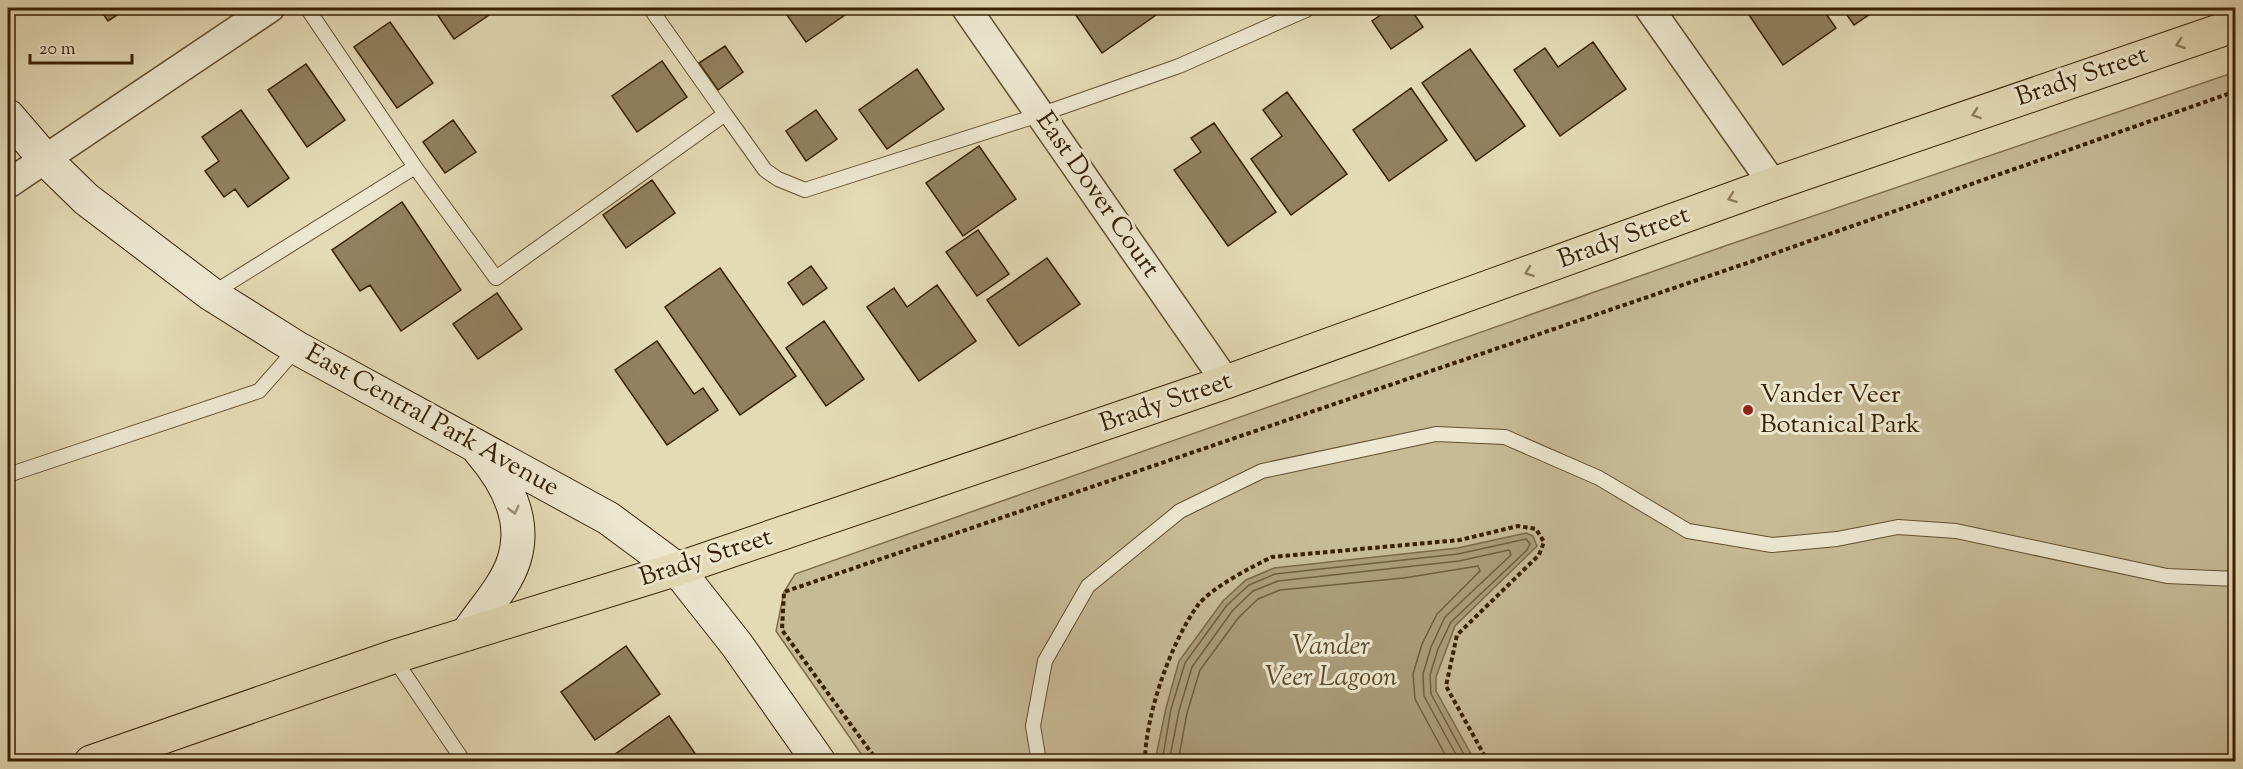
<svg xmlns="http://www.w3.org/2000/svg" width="2243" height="769" viewBox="0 0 2243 769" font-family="'Sorts Mill Goudy',serif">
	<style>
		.green { fill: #c7ba97; stroke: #806d4c; stroke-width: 1.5 }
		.water { fill: #aa9b79; stroke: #7c6a49; stroke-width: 1.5 }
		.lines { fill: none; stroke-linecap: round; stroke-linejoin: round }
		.shore { stroke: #715e3e; stroke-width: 1.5 }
		.building { fill: #918160; stroke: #382002; stroke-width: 1.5 }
		.lane-casing { stroke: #634e2f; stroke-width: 16 }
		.street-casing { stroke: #634e2f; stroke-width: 31 }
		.secondary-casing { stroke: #382002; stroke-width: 35 }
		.highway-casing { stroke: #382002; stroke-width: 35 }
		.path { stroke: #382002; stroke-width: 4; stroke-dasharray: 4.5 3; stroke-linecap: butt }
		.lane { stroke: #ede7d0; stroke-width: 14 }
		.street { stroke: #ede7d0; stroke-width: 28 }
		.secondary { stroke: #ede7d0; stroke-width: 33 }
		.highway { stroke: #e4dab6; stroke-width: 33 }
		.oneway { stroke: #8e7d5c }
		.oneway2 { stroke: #9c8d73 }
		.poi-dot { fill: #8f2418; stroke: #ede7d0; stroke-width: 2 }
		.labels { text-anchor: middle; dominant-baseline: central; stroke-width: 6; stroke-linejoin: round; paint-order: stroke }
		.street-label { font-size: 26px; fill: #382002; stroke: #ede7d0 }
		.poi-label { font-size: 26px; fill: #382002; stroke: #ede7d0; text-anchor: start }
		.water-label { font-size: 27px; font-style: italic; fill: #604b2c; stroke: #ede7d0 }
	</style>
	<rect width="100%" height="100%" fill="#e4dab6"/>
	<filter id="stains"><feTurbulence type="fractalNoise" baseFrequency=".00333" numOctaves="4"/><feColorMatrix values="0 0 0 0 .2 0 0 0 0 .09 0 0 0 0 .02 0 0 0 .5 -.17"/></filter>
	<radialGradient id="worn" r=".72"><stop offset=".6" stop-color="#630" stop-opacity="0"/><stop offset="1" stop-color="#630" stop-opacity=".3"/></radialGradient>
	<!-- green -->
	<path class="green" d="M2235,72V761H866L776,631L784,592L795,574L1725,246Z"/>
	<!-- water -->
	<path class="water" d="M1526,533L1533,536L1537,546L1455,626L1436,677V691L1475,761H1155L1166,708L1179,661L1223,601L1246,580L1274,568L1458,548Z"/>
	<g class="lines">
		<!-- shore -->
		<path class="shore" d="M1162,762L1171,709L1185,663L1227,605L1249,585L1275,574L1458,554L1526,539L1530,544L1527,550L1451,622L1438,649L1430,675L1431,694L1468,762
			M1169,762L1179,711L1192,667L1233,610L1253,591L1278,581L1459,561L1509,550L1511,555L1445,617L1431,647L1423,674L1424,696L1460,762
			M1178,762L1187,713L1200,670L1239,617L1258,599L1280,590L1404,578L1478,566L1480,571L1437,614L1422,644L1413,674L1415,699L1449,762"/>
	</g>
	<!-- building -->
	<path class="building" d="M99,8H128L108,21Z
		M433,8H484L489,15L454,39Z
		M782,8H855L806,42Z
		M1078,8H1166L1102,53L1073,11Z
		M1391,8H1410L1423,27L1391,49L1372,21Z
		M1754,8H1822L1836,28L1783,65L1747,12Z
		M1842,8H1879L1854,25Z
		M390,22L433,83L397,108L354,47Z
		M1593,42L1626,89L1560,136L1514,70L1545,48L1558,67Z
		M725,46L743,72L718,90L699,63Z
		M1470,49L1525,126L1476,161L1422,83Z
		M662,61L687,97L637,132L612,96Z
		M306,64L345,120L307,147L268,90Z
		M917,69L944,109L887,149L859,110Z
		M1411,88L1447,140L1389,181L1353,130Z
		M1287,92L1347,174L1291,215L1251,159L1282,136L1263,110Z
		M241,110L289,178L248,207L235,189L224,197L205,171L219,161L202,137Z
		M816,110L837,139L806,161L786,131Z
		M453,120L476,152L445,173L423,142Z
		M1214,123L1276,212L1228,246L1174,170L1201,152L1191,138Z
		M979,146L1016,199L963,236L926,183Z
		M652,180L675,213L626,248L603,215Z
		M402,202L461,290L401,331L370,285L360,291L332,250Z
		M978,230L1009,274L977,296L946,252Z
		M1047,258L1080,304L1019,346L987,300Z
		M811,266L827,288L803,305L788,283Z
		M720,268L796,376L740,415L665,307Z
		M937,285L976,341L919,381L867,307L894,288L907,307Z
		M497,293L522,329L478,359L453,324Z
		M824,321L864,379L826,406L786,348Z
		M657,341L694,394L703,388L718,410L667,445L615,370Z
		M626,646L660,694L595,740L561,692Z
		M669,716L701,762H619L614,755Z"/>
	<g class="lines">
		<defs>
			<path id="lane" d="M307,8L415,167
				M650,8L725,114
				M213,293L415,167L496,278L725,114L765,170L778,179L805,190L1042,114L1179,66L1306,10L1305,8
				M8,475L259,391L297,348
				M393,657L464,762
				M1039,762L1033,726L1045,661L1088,586L1180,511L1262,471L1436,434L1505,437L1599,478L1688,531L1772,545L1837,539L1898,527L1956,531L2167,576L2236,579"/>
			<path id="street" d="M966,8L1226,382
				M1649,8L1773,184
				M8,184L270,8"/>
			<path id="secondary" d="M8,116L45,159L86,199L211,294L297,348L608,518L677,569L737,645L819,762
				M467,634C482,611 506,586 514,560C527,520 506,481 480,451"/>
			<path id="highway" d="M91,762L393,657L677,569L1226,382L1773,184L2236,25"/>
		</defs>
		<!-- lane casing -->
		<use href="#lane" class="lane-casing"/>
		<!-- street casing -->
		<use href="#street" class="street-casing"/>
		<!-- secondary casing -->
		<use href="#secondary" class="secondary-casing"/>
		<!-- highway casing -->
		<use href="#highway" class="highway-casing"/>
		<!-- path -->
		<path class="path" d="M878,762L782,630L784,592L1750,262L2236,91
			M1145,762C1145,716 1171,642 1198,605C1211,588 1253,566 1272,557L1460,540L1518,526L1536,529L1544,542L1539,555L1457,635L1446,686L1488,762"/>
		<!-- lane -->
		<use href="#lane" class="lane"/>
		<!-- street -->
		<use href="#street" class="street"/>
		<!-- secondary -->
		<use href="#secondary" class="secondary"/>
		<!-- highway -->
		<use href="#highway" class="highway"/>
	</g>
	<!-- one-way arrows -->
	<defs><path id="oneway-chevron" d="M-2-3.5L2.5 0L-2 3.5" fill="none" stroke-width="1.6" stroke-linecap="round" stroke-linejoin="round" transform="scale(1.5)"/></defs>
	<g class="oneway">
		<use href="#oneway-chevron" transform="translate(2180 44) rotate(161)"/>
		<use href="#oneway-chevron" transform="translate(1976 114) rotate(161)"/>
		<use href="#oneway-chevron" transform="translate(1732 198) rotate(160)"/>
		<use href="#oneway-chevron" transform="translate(1529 272) rotate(160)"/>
	</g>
	<use class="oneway2" href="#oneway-chevron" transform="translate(514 510) rotate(76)"/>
	<!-- markers -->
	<circle class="poi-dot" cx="1748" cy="410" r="6"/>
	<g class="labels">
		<!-- street labels -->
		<g class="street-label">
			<text transform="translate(2082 77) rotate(-19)">Brady Street</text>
			<text transform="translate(1097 195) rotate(55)">East Dover Court</text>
			<text transform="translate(1624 238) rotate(-20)">Brady Street</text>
			<text transform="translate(1166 403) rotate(-19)">Brady Street</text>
			<text transform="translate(432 421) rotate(29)">East Central Park Avenue</text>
			<text transform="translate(706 558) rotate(-18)">Brady Street</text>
		</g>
		<!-- poi labels -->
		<g class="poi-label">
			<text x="1760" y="395">Vander Veer<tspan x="1760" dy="30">Botanical Park</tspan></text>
		</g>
		<!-- water labels -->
		<g class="water-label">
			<text x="1331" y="647">Vander<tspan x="1331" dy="31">Veer Lagoon</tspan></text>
		</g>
	</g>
	<!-- margin -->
	<rect width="2243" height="769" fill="none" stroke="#e4dab6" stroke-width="30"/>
	<rect x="9" y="9" width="2225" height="751" fill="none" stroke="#382002" stroke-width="3"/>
	<rect x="15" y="15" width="2213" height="739" fill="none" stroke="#382002" stroke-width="1.5"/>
	<!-- scale -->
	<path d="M30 54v9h102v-9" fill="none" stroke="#382002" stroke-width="3"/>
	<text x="39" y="54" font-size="18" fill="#382002" stroke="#ede7d0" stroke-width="4.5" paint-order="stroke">20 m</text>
	<rect width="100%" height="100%" filter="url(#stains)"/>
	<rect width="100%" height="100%" fill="url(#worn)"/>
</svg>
